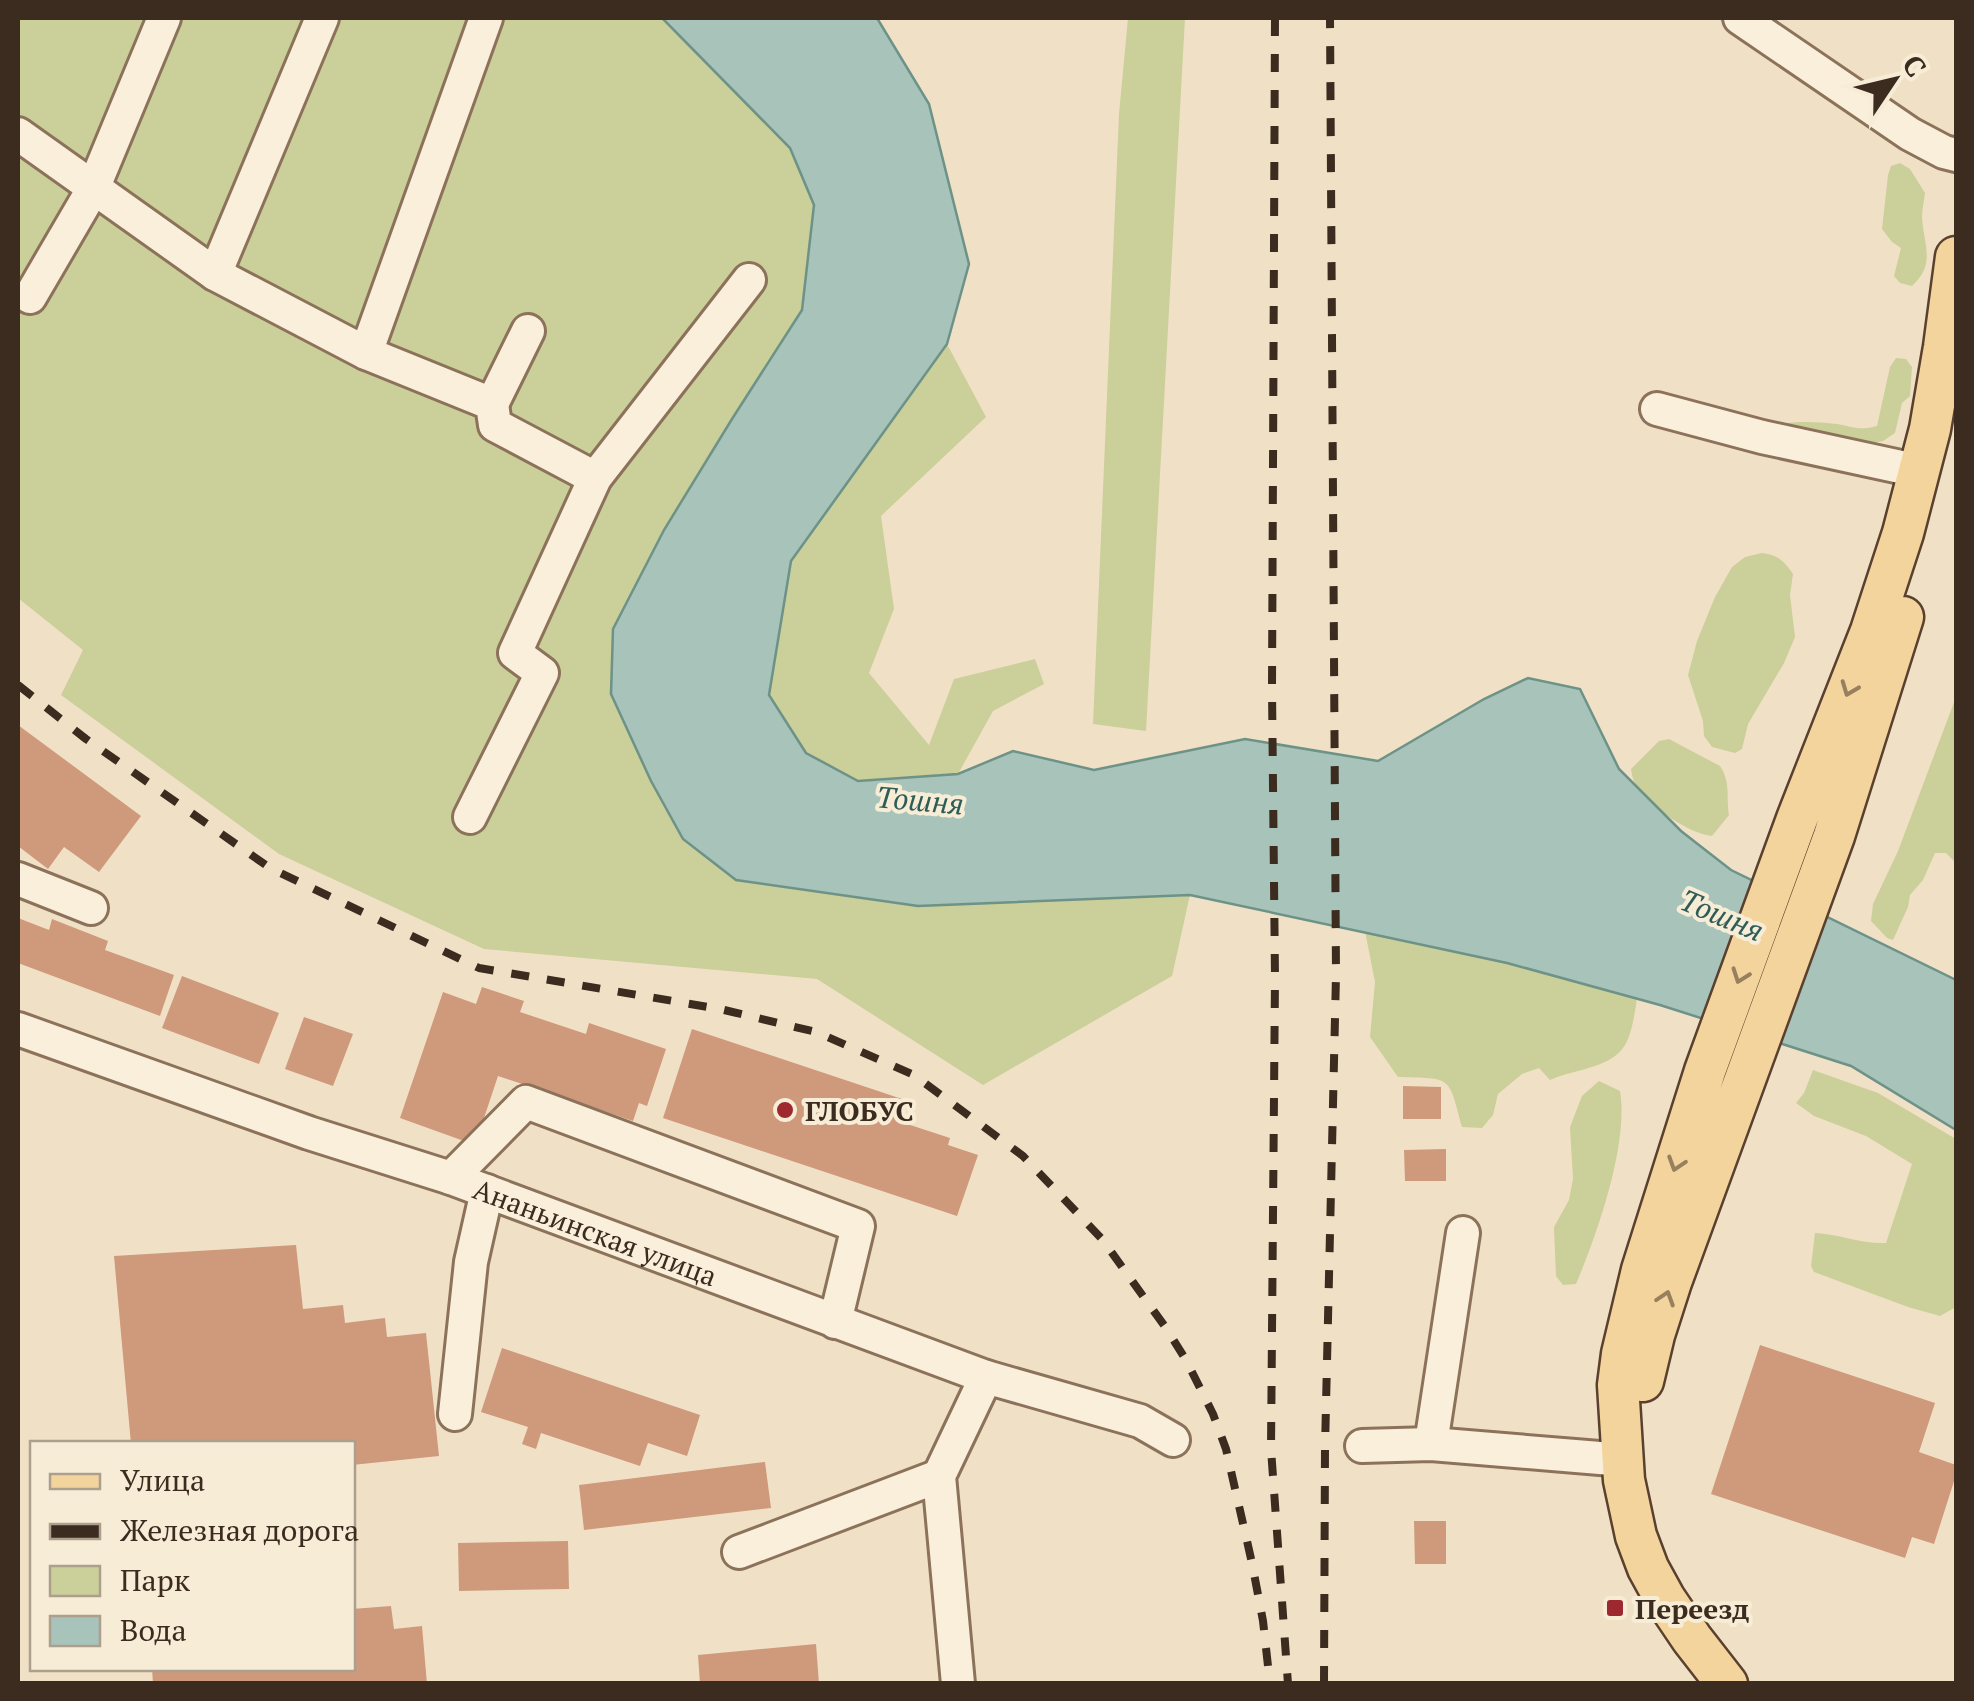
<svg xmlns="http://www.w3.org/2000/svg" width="1974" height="1701" viewBox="0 0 1974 1701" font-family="'PT Serif',serif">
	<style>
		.green { fill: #cbcf99 }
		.water { fill: #a7c3ba; stroke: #6d9287; stroke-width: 2.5 }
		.building { fill: #cf997b }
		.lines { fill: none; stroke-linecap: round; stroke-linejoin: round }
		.minor-casing { stroke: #8c725b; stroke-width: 38 }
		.major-casing { stroke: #5a412f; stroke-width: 45 }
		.minor { stroke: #faefda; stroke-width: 32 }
		.major { stroke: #f4d49d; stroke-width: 40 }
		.rail { stroke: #3c2b1f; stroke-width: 8; stroke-dasharray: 18 18; stroke-linecap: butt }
		.oneway { stroke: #98805e }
		.poi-dot { fill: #9d282f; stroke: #f7ecd6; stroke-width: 4 }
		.labels { text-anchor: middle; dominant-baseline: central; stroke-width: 8; stroke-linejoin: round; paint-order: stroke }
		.poi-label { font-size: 28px; font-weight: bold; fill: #3c2b1f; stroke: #f7ecd6; text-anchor: start }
		.street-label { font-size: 28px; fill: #3c2b1f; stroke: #f7ecd6 }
		.water-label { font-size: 30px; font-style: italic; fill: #2e5c57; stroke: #f7ecd6 }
	</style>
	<rect width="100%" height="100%" fill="#f0e1c6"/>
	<!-- green -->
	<path class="green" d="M18,18H662L790,148L814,205L802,310L732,419L664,530L613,629L918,906L1190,895L1172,976L983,1085L817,979L484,949L279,854L61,695L83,650L18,598Z
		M1128,18H1185L1146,731L1093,724L1119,114Z
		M1900,163L1910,169L1925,193C1924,201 1922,209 1922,218C1924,246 1936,264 1912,286L1900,283L1894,276L1901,248L1892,242L1882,229L1888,175L1891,166Z
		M947,344L986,417L881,516L894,609L869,673L929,745L954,679L1035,659L1044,684L993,711L958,774L858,781L806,753L769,695L791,561Z
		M1896,358L1906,359L1912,367L1910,396L1902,403L1895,433L1883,441L1863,445L1777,430L1780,424C1799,421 1819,422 1837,424C1854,427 1860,431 1877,426L1890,367Z
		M1762,553C1778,555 1784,561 1793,574L1790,595L1795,637L1784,663L1748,724L1742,749L1735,753L1712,747L1704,736L1703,721L1688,675L1697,641L1715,597L1732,567L1745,557Z
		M1956,697V863L1946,853H1935L1923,880L1910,895L1908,907L1893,940L1887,938L1871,921L1873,904L1898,851Z
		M1669,739L1720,766C1731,782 1726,797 1729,815L1712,836C1689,834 1649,806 1636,785C1633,781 1632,775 1631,769L1659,741Z
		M1365,931L1507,963L1637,998C1635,1012 1633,1026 1628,1039C1616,1069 1576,1068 1550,1080L1539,1068L1522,1074L1498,1094L1493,1115L1482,1128L1462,1127C1448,1074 1452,1079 1398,1077L1370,1037L1375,982Z
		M1813,1070L1878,1093L1956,1139V1307L1940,1316L1908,1307L1814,1272L1811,1266L1815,1233C1839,1234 1861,1244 1886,1243L1912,1164L1866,1136L1814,1116L1796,1103L1804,1093Z
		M1599,1081L1620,1091C1629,1143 1597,1235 1576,1284L1563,1285L1556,1276L1554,1227L1569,1200L1573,1179L1570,1127L1582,1096Z"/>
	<!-- water -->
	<path class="water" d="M662,18H877L929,104L969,264L947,344L791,561L769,695L806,753L858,781L958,774L1013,751L1094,770L1245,739L1378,761L1484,699L1528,678L1580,689L1619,769L1681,831L1731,870L1956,980V1130L1851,1066L1660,1005L1507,963L1190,895L918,906L736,880L683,839L651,781L611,694L613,629L664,530L732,419L802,310L814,205L790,148Z"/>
	<!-- building -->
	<path class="building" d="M18,725L141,816L99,872L64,847L48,869L18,846Z
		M18,918L49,930L52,919L108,941L105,950L174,975L160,1016L18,963Z
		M182,976L279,1013L259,1064L162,1028Z
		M482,987L524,1001L520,1012L586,1034L589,1023L666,1049L647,1106L639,1103L633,1121L498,1076L475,1145L400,1118L443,992L476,1004Z
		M304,1017L353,1034L333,1086L285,1069Z
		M692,1029L908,1101L901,1122L950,1138L948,1145L978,1155L957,1216L663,1118Z
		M1403,1086L1441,1087V1119H1403Z
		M1446,1149V1181H1405L1404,1150Z
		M296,1245L303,1309L343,1305L345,1323L385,1318L387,1337L426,1333L439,1456L352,1465V1444H131L114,1256Z
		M1760,1345L1935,1403L1919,1452L1956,1465V1475L1934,1544L1912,1537L1905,1558L1711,1494Z
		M502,1348L700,1415L687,1456L648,1443L640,1466L541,1433L536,1449L522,1444L528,1427L481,1412Z
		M765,1462L771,1508L584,1530L579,1485Z
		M1414,1521H1446V1564H1415Z
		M568,1541L569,1589L459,1591L458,1543Z
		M391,1606L394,1629L422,1626L427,1684H153L152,1668H352V1609Z
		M816,1644L819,1684H700L698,1655Z"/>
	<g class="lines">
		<defs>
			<g id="minor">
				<path d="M1740,18L1910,134L1944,152L1956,155"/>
				<path d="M18,134L215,274L366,353L492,404L495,425L595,478"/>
				<path d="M215,274L322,18"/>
				<path d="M30,297L93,189L164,18"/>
				<path d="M366,353L486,18"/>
				<path d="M492,404L528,331"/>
				<path d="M1657,409L1762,437L1919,471"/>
				<path d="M470,817L542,673L515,653L595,478L749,280"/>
				<path d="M18,879L91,908"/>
				<path id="s1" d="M18,1029L309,1133L451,1178L986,1377L1140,1421L1173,1440"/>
				<path d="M451,1178L526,1102L858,1226L835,1322"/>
				<path d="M455,1414L471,1262L487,1191"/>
				<path d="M1431,1444L1463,1233"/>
				<path d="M1362,1446L1431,1444L1624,1460"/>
				<path d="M739,1552L939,1476"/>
				<path d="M958,1684L939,1476L986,1377"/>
			</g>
			<path id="major" d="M1643,1381L1654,1335L1671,1282L1834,836L1903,617
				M1727,1684L1692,1639L1665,1599L1648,1568L1636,1536L1624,1480L1618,1385L1622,1354L1642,1270L1705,1071L1797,819L1871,631L1903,533L1930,429L1944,347L1956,257"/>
		</defs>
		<!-- minor casing -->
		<use href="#minor" class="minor-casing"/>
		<!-- major casing -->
		<use href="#major" class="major-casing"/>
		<!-- minor -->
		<use href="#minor" class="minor"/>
		<!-- major -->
		<use href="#major" class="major"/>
		<!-- rail -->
		<path class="rail" d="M1275,18L1272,689L1275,978L1271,1449L1288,1684
			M18,685L86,739L270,868L479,968L720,1009L816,1032L914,1075L1023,1156L1102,1239L1166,1328L1186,1360L1213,1414L1226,1449L1252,1563L1263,1621L1270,1684
			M1324,1684L1325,1448L1336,975L1330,18"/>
	</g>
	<!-- one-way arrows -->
	<defs><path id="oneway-chevron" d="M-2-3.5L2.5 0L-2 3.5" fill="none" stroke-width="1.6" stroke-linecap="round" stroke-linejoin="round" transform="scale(2.5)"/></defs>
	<g class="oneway">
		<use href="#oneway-chevron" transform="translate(1849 689) rotate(111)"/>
		<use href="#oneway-chevron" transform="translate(1740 976) rotate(110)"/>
		<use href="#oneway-chevron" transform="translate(1676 1164) rotate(108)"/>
		<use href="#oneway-chevron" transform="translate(1666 1298) rotate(-72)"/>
	</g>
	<!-- markers -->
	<g class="poi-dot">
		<circle cx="785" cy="1110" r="10"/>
		<rect x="1605" y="1598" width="20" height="20" rx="5"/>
	</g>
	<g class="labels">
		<!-- poi labels -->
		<g class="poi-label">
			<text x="805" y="1110">ГЛОБУС</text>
			<text x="1635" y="1608">Переезд</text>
		</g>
		<!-- street labels -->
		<g class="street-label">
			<text stroke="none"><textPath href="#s1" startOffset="612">Ананьинская улица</textPath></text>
		</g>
		<!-- water labels -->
		<g class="water-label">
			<text transform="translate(920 800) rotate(5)">Тошня</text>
			<text transform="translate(1722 915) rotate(23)">Тошня</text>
		</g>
	</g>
	<!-- border -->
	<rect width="1974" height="1701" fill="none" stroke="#3c2b1f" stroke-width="40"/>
	<!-- legend -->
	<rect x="30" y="1441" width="325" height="230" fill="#f7ecd6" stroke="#ac9f8d" stroke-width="2.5"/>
	<rect x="50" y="1474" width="50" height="15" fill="#f4d49d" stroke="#ac9f8d" stroke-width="2.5"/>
	<text x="120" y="1491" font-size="30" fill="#3c2b1f">Улица</text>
	<rect x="50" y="1524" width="50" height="15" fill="#3c2b1f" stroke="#ac9f8d" stroke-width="2.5"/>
	<text x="120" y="1541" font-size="30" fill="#3c2b1f">Железная дорога</text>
	<rect x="50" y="1566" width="50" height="30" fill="#cbcf99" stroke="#ac9f8d" stroke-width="2.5"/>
	<text x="120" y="1591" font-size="30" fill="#3c2b1f">Парк</text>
	<rect x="50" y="1616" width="50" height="30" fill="#a7c3ba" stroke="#ac9f8d" stroke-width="2.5"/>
	<text x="120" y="1641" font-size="30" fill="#3c2b1f">Вода</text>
	<!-- north arrow -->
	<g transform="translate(1894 80) rotate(55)" stroke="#f7ecd6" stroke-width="8" paint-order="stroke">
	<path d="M0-8L18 38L0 25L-18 38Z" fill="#3c2b1f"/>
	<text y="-15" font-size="28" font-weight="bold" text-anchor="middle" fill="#3c2b1f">С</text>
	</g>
</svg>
